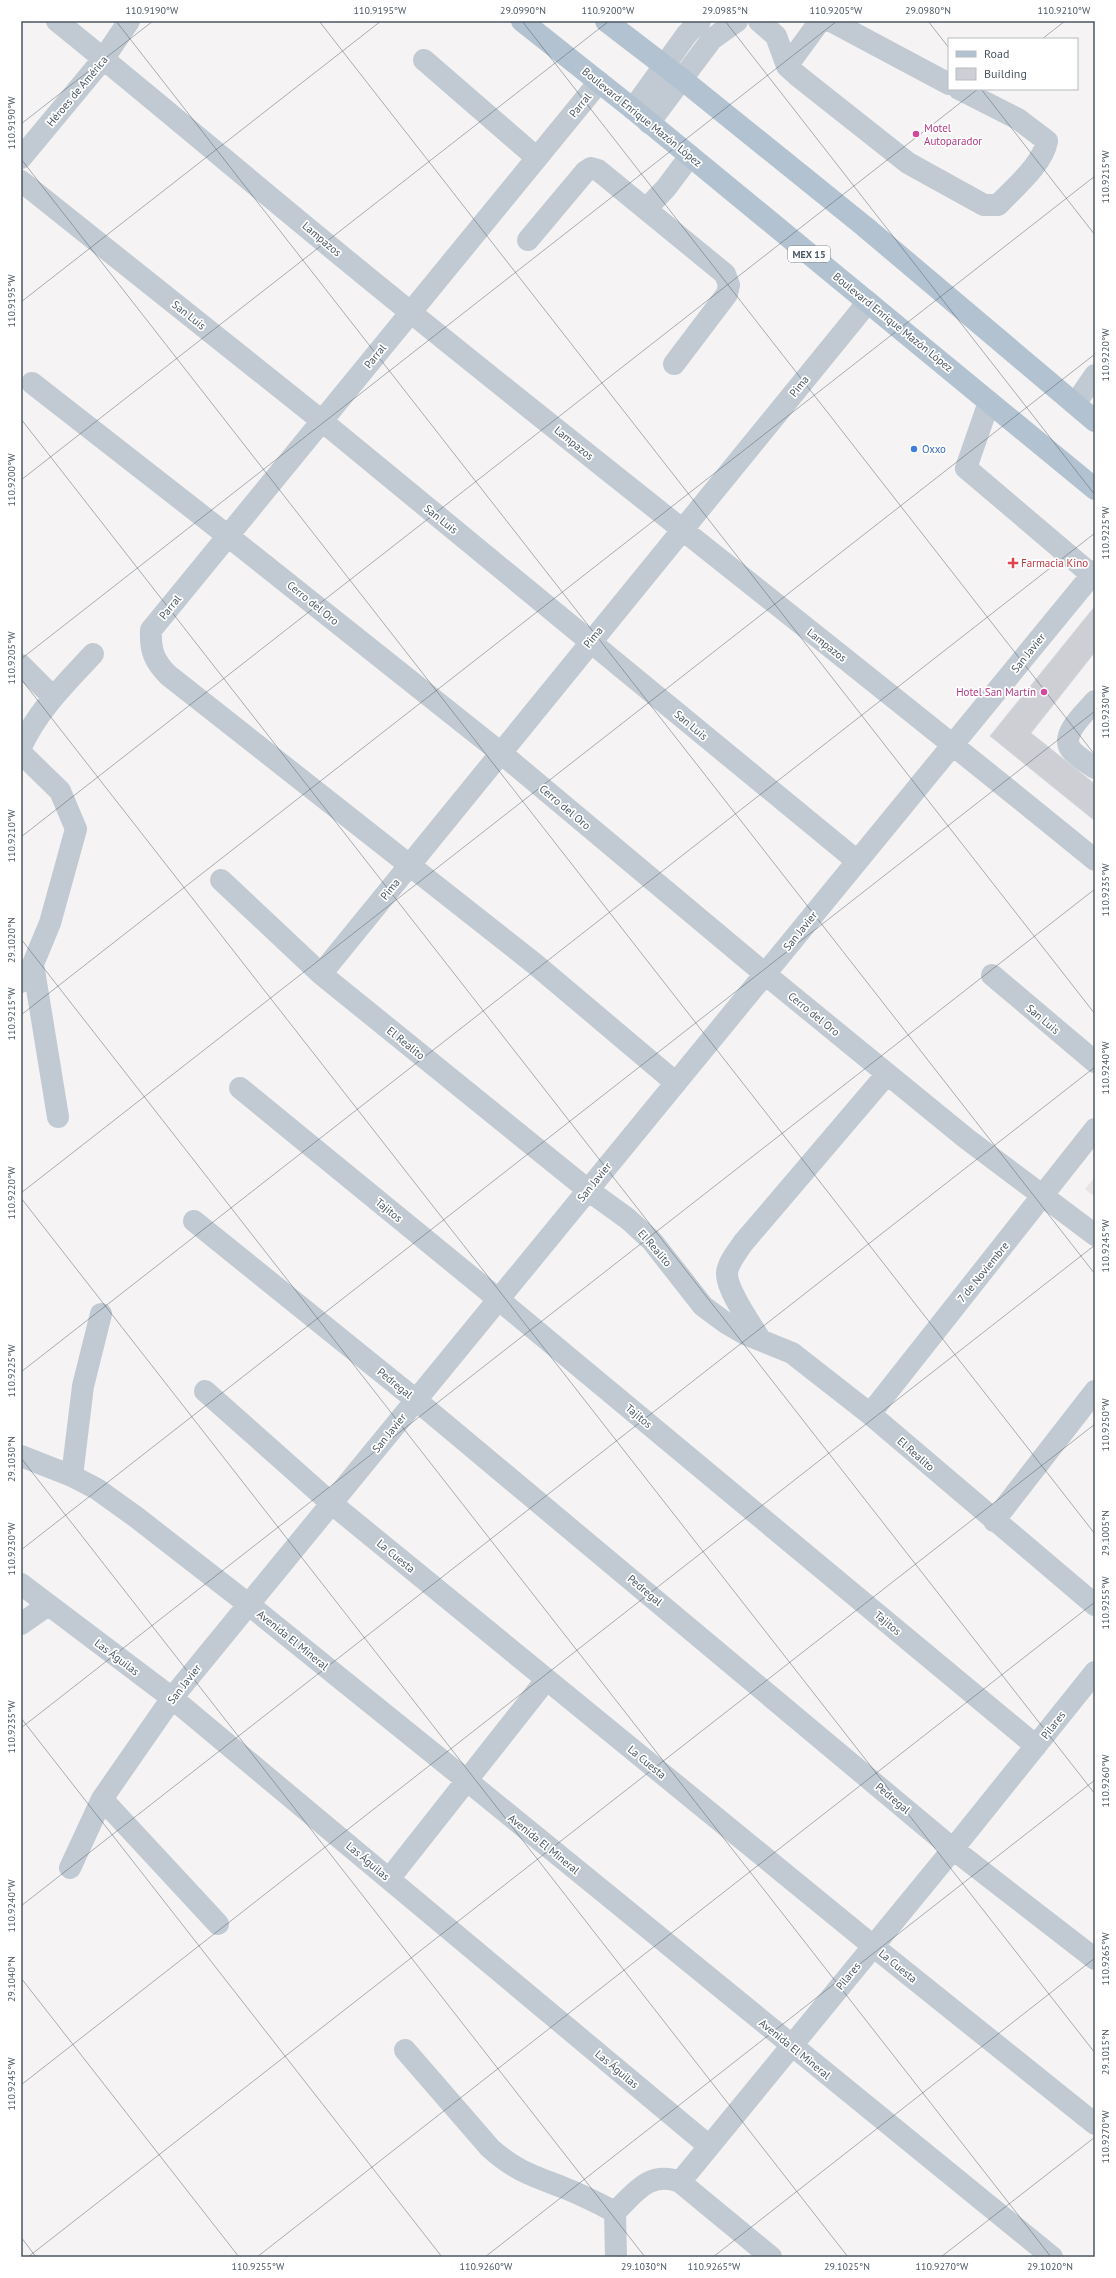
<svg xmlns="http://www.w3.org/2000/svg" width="1116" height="2278" viewBox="0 0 1116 2278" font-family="'PT Sans',sans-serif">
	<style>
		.education { fill: #e6e4e5 }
		.building { fill: #cdcfd5; stroke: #d7d9de }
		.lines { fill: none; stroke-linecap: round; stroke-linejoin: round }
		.minor { stroke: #c1cad2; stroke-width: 22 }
		.major { stroke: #b3c2d1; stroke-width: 22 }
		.ticks { fill: none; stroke: #4a5661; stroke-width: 1; stroke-opacity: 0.45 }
		.hotel-dot { fill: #d1479c; stroke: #fff; stroke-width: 1.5 }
		.shop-dot { fill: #3f7fe0; stroke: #fff; stroke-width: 1.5 }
		.health-dot { fill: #e0444e; stroke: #fff; stroke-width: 1.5 }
		.labels { text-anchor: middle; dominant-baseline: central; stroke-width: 3.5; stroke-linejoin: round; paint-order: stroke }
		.shield { fill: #fff; stroke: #808990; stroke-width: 1 }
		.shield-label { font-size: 10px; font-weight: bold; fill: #4a5661 }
		.street-label { font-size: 11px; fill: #4a5661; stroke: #fff }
		.hotel-label { font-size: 11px; fill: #b23c85; stroke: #fff; text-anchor: start }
		.shop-label { font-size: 11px; fill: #366cbe; stroke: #fff; text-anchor: start }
		.health-label { font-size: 11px; fill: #be3a42; stroke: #fff; text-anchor: start }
		.neatline { fill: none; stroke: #4a5661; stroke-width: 1.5 }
		.ticks-label { font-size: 10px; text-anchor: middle; fill: #4a5661 }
	</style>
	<rect width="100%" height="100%" fill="#f5f3f3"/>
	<!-- education -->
	<path class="education" d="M1095,1177V1197L1085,1189Z"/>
	<!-- building -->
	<path class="building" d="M1095,606V652L1031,733L1095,784V821L990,736Z"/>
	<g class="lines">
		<!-- minor -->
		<path class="minor" d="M57,21C177,118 294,219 414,315C640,498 870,676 1095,860
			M759,21L776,36L787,66L798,76L908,163L984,205H998C1014,188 1043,164 1047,141L1018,119L959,89
			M831,21L949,84
			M424,60L537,158
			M787,66L820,21
			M599,82L151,630C150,650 154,661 168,675L535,964L676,1083
			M633,109L687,34L700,21
			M649,123L712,39L737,21
			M21,158L104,58L129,21
			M21,181L322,421L857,861
			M647,208L666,188L690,156
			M528,240L585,172L591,168L598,170L725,274L729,285L727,294L674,364
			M32,383L228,536L501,753L765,974L967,1139L1095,1235
			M989,402L966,468L1092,575
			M1075,404L1095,375
			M21,665L53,697
			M1095,701C1086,712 1061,733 1070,748C1075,756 1088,763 1095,768
			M21,747C38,710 66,683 93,654
			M21,753L60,791L76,829L50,923L33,964L21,982
			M221,880L321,974L588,1190L628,1219L652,1241L703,1306L726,1323L745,1334L792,1353L870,1414L1095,1605
			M33,964L58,1117
			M321,974L868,302
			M992,975L1095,1062
			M240,1088L498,1299L1036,1746
			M194,1221L416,1400L953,1849L1095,1959
			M760,1339C751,1324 727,1291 727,1274C727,1264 737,1252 743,1243L887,1074
			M205,1391L331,1503L873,1946L1095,2124
			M870,1414L1095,1129
			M21,1456L72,1476L97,1489L136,1517L248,1604L465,1779L1052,2257
			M72,1476L83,1386L101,1314
			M994,1521L1095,1391
			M21,1584L172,1698L709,2146
			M21,1624L48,1605
			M102,1799L218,1924
			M70,1868L102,1799L172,1698L1095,571
			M389,1879L546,1680
			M405,2050L490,2148C514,2170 533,2176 562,2187C580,2194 598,2203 615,2212
			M680,2182L771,2257
			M615,2212C635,2193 649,2170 680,2182L953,1849L1095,1672
			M615,2212L616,2257"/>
		<!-- major -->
		<path class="major" d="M522,21L633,109L1095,489
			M606,21L683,80L864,226L1095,421"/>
	</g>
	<!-- ticks -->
	<path class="ticks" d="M116,21L1095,1274M319,21L1095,1014M522,21L1095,755M725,21L1095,495M928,21L949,48M1042,39L1065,21M981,89L1095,235M21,124L153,21M21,159L1095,1534M21,302L381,21M21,419L1095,1794M21,480L609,21M21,659L837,21M21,679L1095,2053M21,837L978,89M21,939L1051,2257M21,1015L1095,176M21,1193L1095,354M21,1198L848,2257M21,1372L1095,533M21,1458L645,2257M21,1550L1095,711M21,1718L442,2257M21,1728L1095,889M21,1906L1095,1067M21,1978L239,2257M21,2085L1095,1245M21,2237L36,2257M28,2257L1095,1424M257,2257L1095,1602M485,2257L1095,1780M713,2257L1095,1958M941,2257L1095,2137"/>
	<!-- markers -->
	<g class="hotel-dot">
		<circle cx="916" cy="134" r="4"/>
		<circle cx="1044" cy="692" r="4"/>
	</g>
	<circle class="shop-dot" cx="914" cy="449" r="4"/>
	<path class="health-dot" d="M1011 557h4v4h4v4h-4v4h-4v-4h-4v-4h4z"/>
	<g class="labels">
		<!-- shield labels -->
		<rect class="shield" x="788" y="246" width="42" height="16" rx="3"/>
		<g class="shield-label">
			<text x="809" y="254">MEX 15</text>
		</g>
		<!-- street labels -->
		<g class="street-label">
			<text transform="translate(77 91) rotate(-50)">Héroes de América</text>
			<text transform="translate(580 105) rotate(-51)">Parral</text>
			<text transform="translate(642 117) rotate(39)">Boulevard Enrique Mazón López</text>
			<text transform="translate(322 239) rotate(40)">Lampazos</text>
			<text transform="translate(189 315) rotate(38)">San Luis</text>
			<text transform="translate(893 322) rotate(39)">Boulevard Enrique Mazón López</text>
			<text transform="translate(375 356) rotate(-51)">Parral</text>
			<text transform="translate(799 386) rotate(-51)">Pima</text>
			<text transform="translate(574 443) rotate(39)">Lampazos</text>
			<text transform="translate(441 519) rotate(39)">San Luis</text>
			<text transform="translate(313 603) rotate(39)">Cerro del Oro</text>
			<text transform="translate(170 607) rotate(-51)">Parral</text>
			<text transform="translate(593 637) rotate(-51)">Pima</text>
			<text transform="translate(827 645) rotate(38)">Lampazos</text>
			<text transform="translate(1028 653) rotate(-51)">San Javier</text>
			<text transform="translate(691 725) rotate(40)">San Luis</text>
			<text transform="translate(565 807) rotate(40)">Cerro del Oro</text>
			<text transform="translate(390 889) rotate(-51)">Pima</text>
			<text transform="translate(800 931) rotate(-51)">San Javier</text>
			<text transform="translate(814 1014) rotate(39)">Cerro del Oro</text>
			<text transform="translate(1043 1019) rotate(40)">San Luis</text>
			<text transform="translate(406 1043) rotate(39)">El Realito</text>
			<text transform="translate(594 1182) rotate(-51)">San Javier</text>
			<text transform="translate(389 1210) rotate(39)">Tajitos</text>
			<text transform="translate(655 1248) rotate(49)">El Realito</text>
			<text transform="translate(983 1272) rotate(-51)">7 de Noviembre</text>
			<text transform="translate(395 1383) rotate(39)">Pedregal</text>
			<text transform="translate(639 1416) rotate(40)">Tajitos</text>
			<text transform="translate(389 1433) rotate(-51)">San Javier</text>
			<text transform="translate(916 1454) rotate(41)">El Realito</text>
			<text transform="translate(396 1556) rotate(39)">La Cuesta</text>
			<text transform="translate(645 1590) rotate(40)">Pedregal</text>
			<text transform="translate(888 1623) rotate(40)">Tajitos</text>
			<text transform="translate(293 1640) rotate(39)">Avenida El Mineral</text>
			<text transform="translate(117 1657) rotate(37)">Las Águilas</text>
			<text transform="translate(184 1684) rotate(-52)">San Javier</text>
			<text transform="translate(1053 1725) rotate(-52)">Pilares</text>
			<text transform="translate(647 1762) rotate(39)">La Cuesta</text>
			<text transform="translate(893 1798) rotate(40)">Pedregal</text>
			<text transform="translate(544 1844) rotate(39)">Avenida El Mineral</text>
			<text transform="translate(368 1861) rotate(40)">Las Águilas</text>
			<text transform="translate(898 1966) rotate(39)">La Cuesta</text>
			<text transform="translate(848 1976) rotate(-51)">Pilares</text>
			<text transform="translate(795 2049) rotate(39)">Avenida El Mineral</text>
			<text transform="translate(617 2069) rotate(40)">Las Águilas</text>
		</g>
		<!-- hotel labels -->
		<g class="hotel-label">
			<text x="924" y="128">Motel<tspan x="924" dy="13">Autoparador</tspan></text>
			<text x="1036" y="692" text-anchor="end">Hotel San Martín</text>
		</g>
		<!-- shop labels -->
		<g class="shop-label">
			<text x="922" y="449">Oxxo</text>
		</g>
		<!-- health labels -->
		<g class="health-label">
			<text x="1021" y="563">Farmacia Kino</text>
		</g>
	</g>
	<!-- border -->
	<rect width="1116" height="2278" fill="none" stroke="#ffffff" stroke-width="44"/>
	<!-- legend -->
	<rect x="948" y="38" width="130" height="52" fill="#ffffff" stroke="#b7bbc0"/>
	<rect x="956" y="51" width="20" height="6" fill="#b3c2d1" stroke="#b7bbc0"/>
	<text x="984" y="58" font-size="12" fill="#4a5661">Road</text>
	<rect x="956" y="68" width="20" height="12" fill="#cdcfd5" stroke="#b7bbc0"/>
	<text x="984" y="78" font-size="12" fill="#4a5661">Building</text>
	<rect x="22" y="22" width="1072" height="2234" class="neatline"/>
	<g class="ticks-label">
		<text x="152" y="14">110.9190°W</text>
		<text x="380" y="14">110.9195°W</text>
		<text x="523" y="14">29.0990°N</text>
		<text x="608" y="14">110.9200°W</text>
		<text x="725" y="14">29.0985°N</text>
		<text x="836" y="14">110.9205°W</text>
		<text x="928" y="14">29.0980°N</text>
		<text x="1064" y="14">110.9210°W</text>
		<text transform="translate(11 123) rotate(-90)" y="4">110.9190°W</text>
		<text transform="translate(1105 177) rotate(-90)" y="4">110.9215°W</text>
		<text transform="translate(11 301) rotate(-90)" y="4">110.9195°W</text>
		<text transform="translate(1105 355) rotate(-90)" y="4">110.9220°W</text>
		<text transform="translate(11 480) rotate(-90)" y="4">110.9200°W</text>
		<text transform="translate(1105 533) rotate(-90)" y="4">110.9225°W</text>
		<text transform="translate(11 658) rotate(-90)" y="4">110.9205°W</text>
		<text transform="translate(1105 712) rotate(-90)" y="4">110.9230°W</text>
		<text transform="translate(11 836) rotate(-90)" y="4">110.9210°W</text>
		<text transform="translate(1105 890) rotate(-90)" y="4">110.9235°W</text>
		<text transform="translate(11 940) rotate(-90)" y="4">29.1020°N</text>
		<text transform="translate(11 1014) rotate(-90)" y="4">110.9215°W</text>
		<text transform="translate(1105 1068) rotate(-90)" y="4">110.9240°W</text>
		<text transform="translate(11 1193) rotate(-90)" y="4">110.9220°W</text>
		<text transform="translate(1105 1246) rotate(-90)" y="4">110.9245°W</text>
		<text transform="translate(11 1371) rotate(-90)" y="4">110.9225°W</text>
		<text transform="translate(1105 1425) rotate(-90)" y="4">110.9250°W</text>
		<text transform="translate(11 1459) rotate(-90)" y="4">29.1030°N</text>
		<text transform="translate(1105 1533) rotate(-90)" y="4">29.1005°N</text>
		<text transform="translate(11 1549) rotate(-90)" y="4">110.9230°W</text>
		<text transform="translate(1105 1603) rotate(-90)" y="4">110.9255°W</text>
		<text transform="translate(11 1727) rotate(-90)" y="4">110.9235°W</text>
		<text transform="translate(1105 1781) rotate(-90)" y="4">110.9260°W</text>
		<text transform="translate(11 1906) rotate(-90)" y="4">110.9240°W</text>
		<text transform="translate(1105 1959) rotate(-90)" y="4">110.9265°W</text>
		<text transform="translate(11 1979) rotate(-90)" y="4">29.1040°N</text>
		<text transform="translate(1105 2052) rotate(-90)" y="4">29.1015°N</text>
		<text transform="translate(11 2084) rotate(-90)" y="4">110.9245°W</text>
		<text transform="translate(1105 2137) rotate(-90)" y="4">110.9270°W</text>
		<text x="258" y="2270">110.9255°W</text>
		<text x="486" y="2270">110.9260°W</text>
		<text x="644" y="2270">29.1030°N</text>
		<text x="714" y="2270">110.9265°W</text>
		<text x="847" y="2270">29.1025°N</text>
		<text x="942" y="2270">110.9270°W</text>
		<text x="1050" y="2270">29.1020°N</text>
	</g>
</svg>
